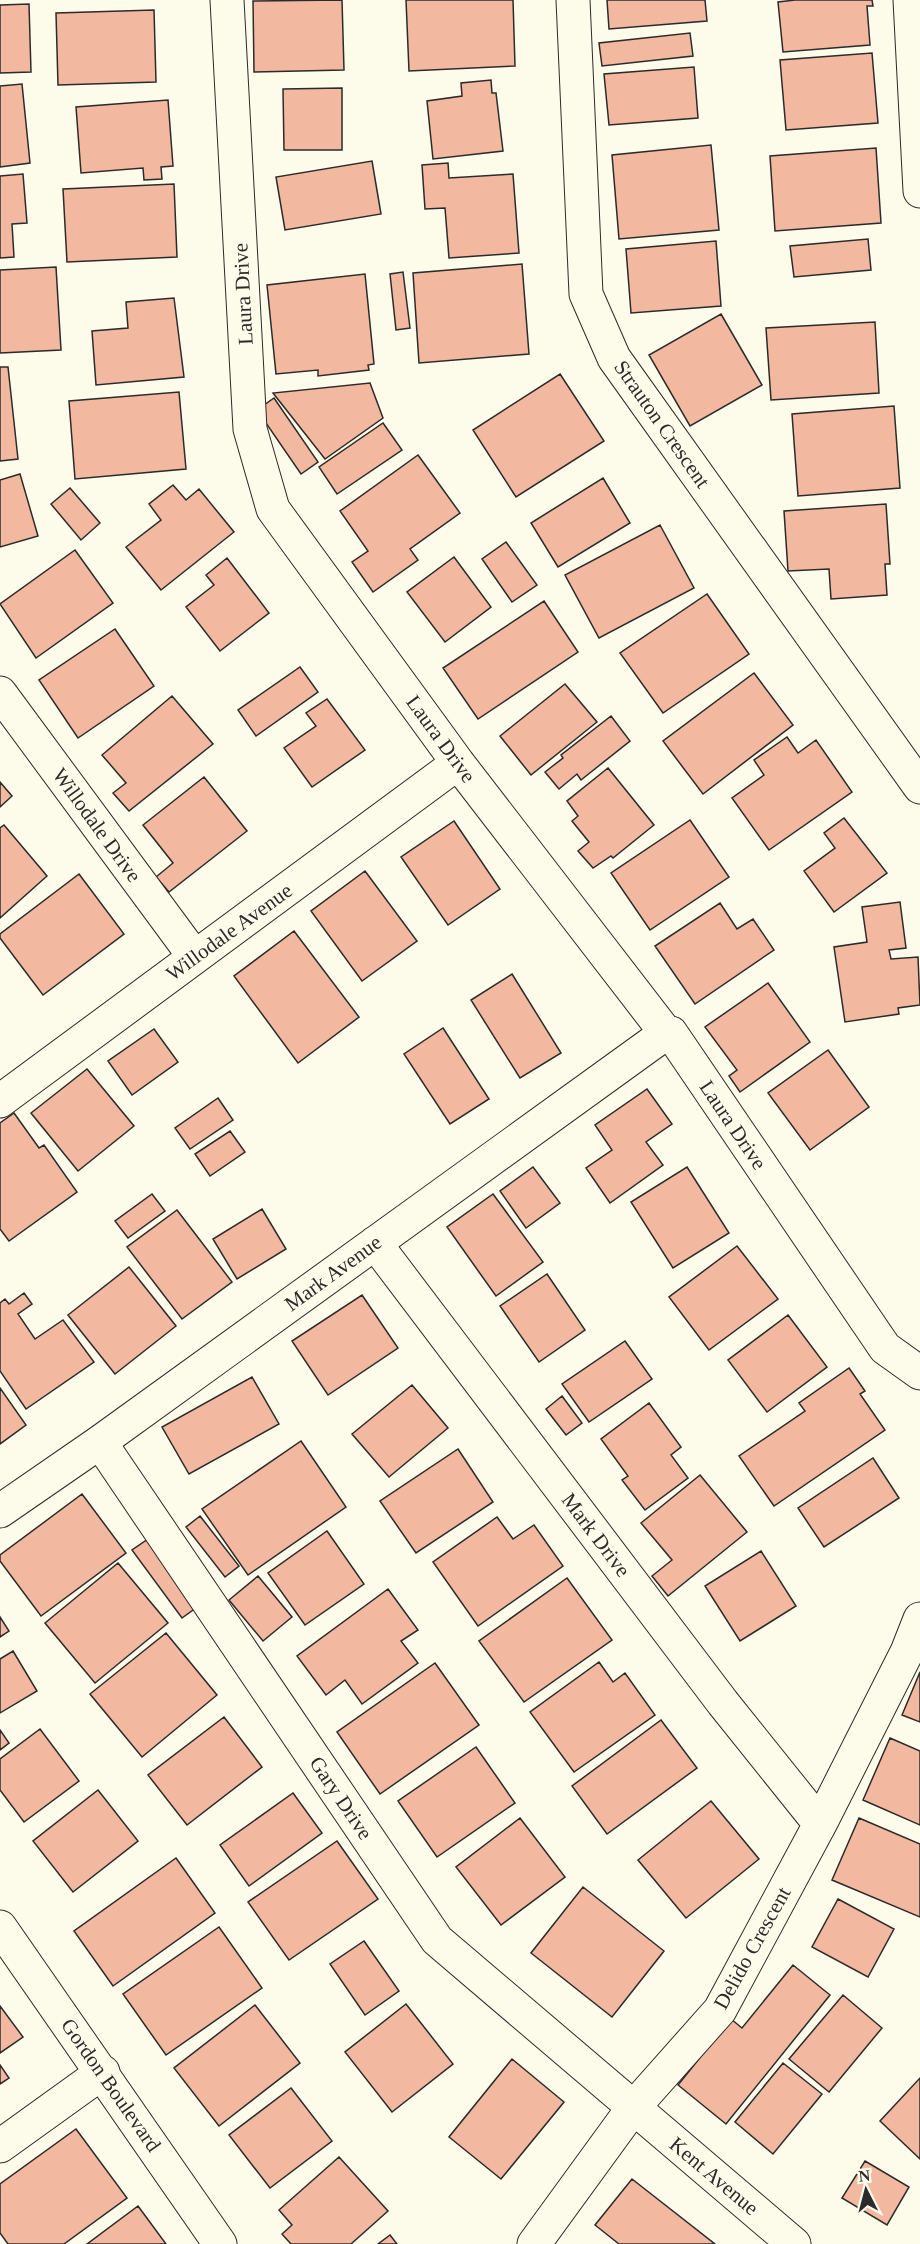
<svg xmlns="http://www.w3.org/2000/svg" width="920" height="2244" viewBox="0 0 920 2244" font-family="Georgia,serif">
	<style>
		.building { fill: #f2b8a0; stroke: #2b2b2b; stroke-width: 1.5 }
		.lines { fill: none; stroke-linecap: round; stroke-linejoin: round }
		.minor-casing { stroke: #2b2b2b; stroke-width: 35 }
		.tertiary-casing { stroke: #2b2b2b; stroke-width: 35 }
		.minor { stroke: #fdfbea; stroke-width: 33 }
		.tertiary { stroke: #fdfbea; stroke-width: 33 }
		.labels { text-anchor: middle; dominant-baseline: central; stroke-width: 4.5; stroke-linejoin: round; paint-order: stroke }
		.street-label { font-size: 21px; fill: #2b2b2b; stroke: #fdfbea }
	</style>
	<rect width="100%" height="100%" fill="#fdfbea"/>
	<!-- building -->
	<path class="building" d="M342,0L344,70L254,72L253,1Z
		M406,0H513L515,66L409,71Z
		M607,0H705L707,21L609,29Z
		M795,0H872L873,6H867L870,45L783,52L778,2Z
		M29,4L31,72L0,73V5Z
		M154,10L156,82L58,85L56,13Z
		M690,33L693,56L602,66L599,43Z
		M872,53L878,123L786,130L780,60Z
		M694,67L698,118L609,125L604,74Z
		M491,80L492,93H496L503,151L433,159L427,101L462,96L461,83Z
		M22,84L30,163L0,167V86Z
		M342,88V150H284L283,89Z
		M168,100L173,166L161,167L162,179L144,180L143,168L81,173L76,107Z
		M711,145L719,230L619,239L612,155Z
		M876,148L881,223L775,231L770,156Z
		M372,161L381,214L285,230L276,177Z
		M448,163L449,178L513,174L519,253L449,258L445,208L425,209L422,165Z
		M23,174L27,223L12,224L14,257L0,258V176Z
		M174,184L177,257L67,262L63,189Z
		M868,239L871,270L794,277L790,246Z
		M716,241L721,306L631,313L626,249Z
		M522,264L529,354L419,363L413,273Z
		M56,267L61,350L0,353V270Z
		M403,272L410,328L396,330L390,274Z
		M365,274L374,364L368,365L369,370L318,376V370L276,374L267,285Z
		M174,298L184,377L96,385L92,331L128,328L126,302Z
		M721,314L762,385L690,426L649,355Z
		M875,322L879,393L771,400L766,328Z
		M0,367H8L18,459L0,461Z
		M560,374L604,441L516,497L473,430Z
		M370,383L383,418L325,459L273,393Z
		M179,392L186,469L75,479L69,401Z
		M274,398L318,462L301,474L257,410Z
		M894,406L900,488L798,496L792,414Z
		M383,423L402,450L337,494L319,467Z
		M418,455L460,513L410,549L418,560L373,592L352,562L368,551L340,511Z
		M20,474L38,536L0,547V480Z
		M603,478L630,523L558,567L531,523Z
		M173,485L186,500L199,489L234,532L161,590L126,547L161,520L149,504Z
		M70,488L100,523L81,540L51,504Z
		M886,504L890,564H885L887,595L831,599L829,569L788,571L784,511Z
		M660,525L694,588L599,638L565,575Z
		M506,542L537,585L512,602L482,559Z
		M75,550L113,603L36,658L0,604Z
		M454,557L491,607L445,642L407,592Z
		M227,558L269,613L220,651L186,607L214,585L206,575Z
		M707,594L749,654L663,713L620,653Z
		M544,601L578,652L478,719L443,668Z
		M115,629L154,686L78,738L39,680Z
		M300,667L318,692L256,736L238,710Z
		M754,673L793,725L703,794L663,741Z
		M565,684L597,722L531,775L500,736Z
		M172,696L213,744L129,811L113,793L126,783L102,755Z
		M327,699L365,750L312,787L284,748L316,726L306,713Z
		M611,716L630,741L581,780L577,774L559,789L545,772L563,758L561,755Z
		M787,737L798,753L816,740L852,792L769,850L732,798L764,775L754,760Z
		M608,768L654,825L613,858L611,856L593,868L578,851L589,842L572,821L578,816L567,801Z
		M204,777L247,831L169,892L156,877L173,863L143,825Z
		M0,782L12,796L0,807Z
		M844,818L887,873L834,912L804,871L835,848L824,833Z
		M690,820L729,877L650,930L611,873Z
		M454,821L500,889L448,925L401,857Z
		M4,825L47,876L0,918V828Z
		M365,871L417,941L362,981L311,911Z
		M79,874L124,934L43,995L0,938V934Z
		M900,902L906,948L889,950L891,959L918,957L920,1005L898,1008L899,1014L845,1022L834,947L867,942L862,907Z
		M720,903L737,929L753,919L774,950L695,1004L655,946Z
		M294,931L359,1017L298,1063L234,976Z
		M512,974L561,1053L520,1078L471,1000Z
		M768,983L810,1042L740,1092L729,1076L737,1070L705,1027Z
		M443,1028L489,1099L450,1124L404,1054Z
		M154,1029L178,1062L132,1095L108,1061Z
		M828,1050L869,1107L810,1150L768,1093Z
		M87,1069L134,1126L78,1171L31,1113Z
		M647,1089L672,1124L646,1142L663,1165L610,1203L586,1168L612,1150L595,1125Z
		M218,1098L233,1120L190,1149L175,1128Z
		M14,1113L39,1148L44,1145L77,1192L9,1241L0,1229V1123Z
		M230,1131L245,1152L210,1176L195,1154Z
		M533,1167L560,1203L526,1228L500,1191Z
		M687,1167L729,1233L673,1268L631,1202Z
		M152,1194L165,1211L128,1238L115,1221Z
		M493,1194L543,1262L496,1296L447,1227Z
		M262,1209L286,1249L237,1279L213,1239Z
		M177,1210L232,1282L182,1319L127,1247Z
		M737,1246L778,1299L709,1350L669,1297Z
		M129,1267L176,1326L115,1374L68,1315Z
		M547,1274L585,1330L539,1362L500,1306Z
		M24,1293L32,1304L18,1314L35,1339L63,1320L94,1362L26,1409L0,1371V1303L5,1299L9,1304Z
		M362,1295L398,1348L328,1395L292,1341Z
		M788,1315L827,1367L767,1412L728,1360Z
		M625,1341L652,1379L589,1422L562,1384Z
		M849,1368L865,1391L860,1394L885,1430L774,1506L739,1456L805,1411L799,1403Z
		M252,1377L279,1424L189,1474L162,1427Z
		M412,1385L448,1428L389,1477L352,1434Z
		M0,1388L26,1425L0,1444Z
		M562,1396L582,1423L566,1435L546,1409Z
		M649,1403L681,1447L671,1455L688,1478L645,1510L622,1480L628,1476L601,1439Z
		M301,1441L346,1507L248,1575L202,1509Z
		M458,1449L493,1502L416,1553L380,1501Z
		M873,1458L899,1498L824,1547L798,1508Z
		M700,1475L747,1532L668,1596L652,1576L672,1560L641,1523Z
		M82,1494L126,1553L41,1616L0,1561V1555Z
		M200,1516L239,1566L225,1577L186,1527Z
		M497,1517L513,1539L534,1525L563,1566L478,1626L433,1562Z
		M327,1531L364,1584L305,1625L268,1573Z
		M154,1535L204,1602L182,1618L132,1550Z
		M761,1551L796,1606L740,1641L705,1586Z
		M118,1563L168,1623L95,1683L45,1623Z
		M258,1576L292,1617L263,1641L229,1600Z
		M567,1578L612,1640L524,1702L479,1641Z
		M388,1589L418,1630L401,1641L418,1663L362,1704L345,1680L326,1695L297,1656Z
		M0,1617L9,1631L0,1637Z
		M166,1633L217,1695L142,1757L90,1694Z
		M13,1651L37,1691L0,1713V1659Z
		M599,1662L613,1682L625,1673L655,1715L574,1772L530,1712Z
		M435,1663L479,1725L380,1794L337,1732Z
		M920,1672V1722L902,1715Z
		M224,1717L262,1767L187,1825L148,1775Z
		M661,1720L697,1768L607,1834L572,1786Z
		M40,1729L79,1781L24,1822L0,1790V1759Z
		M0,1730L9,1743L0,1750Z
		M890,1738L920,1751V1825L863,1800Z
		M476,1747L515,1803L437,1857L398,1801Z
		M98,1790L138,1841L73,1892L33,1841Z
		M293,1793L322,1833L249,1886L220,1845Z
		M711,1801L759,1859L686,1918L638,1860Z
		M520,1818L565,1877L501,1925L456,1867Z
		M859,1818L920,1844V1917L832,1880Z
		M337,1841L378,1899L289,1960L248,1902Z
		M176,1858L215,1913L113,1986L74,1931Z
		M583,1887L664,1951L612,2017L531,1953Z
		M838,1899L894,1929L868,1977L812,1947Z
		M219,1927L262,1988L166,2055L123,1994Z
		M364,1941L399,1991L365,2015L330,1964Z
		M793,1965L830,1995L726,2124L678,2085L731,2019L742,2028Z
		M843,1995L882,2028L829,2092L789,2059Z
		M406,2004L453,2064L392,2112L345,2052Z
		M255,2005L300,2063L219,2126L174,2068Z
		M0,2006L23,2037L0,2053Z
		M512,2059L564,2102L501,2179L449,2137Z
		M783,2063L822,2094L773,2154L735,2122Z
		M0,2065L9,2078L0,2084Z
		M920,2078V2159L880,2121Z
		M291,2088L332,2141L270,2188L229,2135Z
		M76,2129L127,2198L64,2244H8L0,2233V2184Z
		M339,2157L388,2211L351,2244H291L282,2234L292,2225L279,2210Z
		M865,2161L909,2187L887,2225L842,2198Z
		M632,2179L715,2244H619L595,2225Z
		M138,2206L166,2244H87Z
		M390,2235L397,2244H378Z"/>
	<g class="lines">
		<defs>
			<path id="minor" d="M227,0L250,429L273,509L458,763L666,1033H671L885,1348L920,1373
				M573,0L586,294L614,358L920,787
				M910,0L920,191
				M0,693L194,956
				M0,1101L458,763
				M375,1243L723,1703L820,1824
				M100,1442L437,1940L794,2244
				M0,1511L100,1442L666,1033
				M0,2146L103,2072
				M534,2244L633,2108L720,2010L820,1824L907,1652L920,1619"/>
			<path id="tertiary" d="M0,1927L220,2244"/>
		</defs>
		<!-- minor casing -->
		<use href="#minor" class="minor-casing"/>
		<!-- tertiary casing -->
		<use href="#tertiary" class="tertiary-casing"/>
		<!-- minor -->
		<use href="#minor" class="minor"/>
		<!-- tertiary -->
		<use href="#tertiary" class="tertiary"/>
	</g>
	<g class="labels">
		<!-- street labels -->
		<g class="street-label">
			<text transform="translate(243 294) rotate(-93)">Laura Drive</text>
			<text transform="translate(662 424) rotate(55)">Strauton Crescent</text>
			<text transform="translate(441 739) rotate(54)">Laura Drive</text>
			<text transform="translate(97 825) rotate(54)">Willodale Drive</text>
			<text transform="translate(229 932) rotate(-36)">Willodale Avenue</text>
			<text transform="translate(733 1125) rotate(56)">Laura Drive</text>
			<text transform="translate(333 1273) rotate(-36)">Mark Avenue</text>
			<text transform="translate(596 1535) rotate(53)">Mark Drive</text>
			<text transform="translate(341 1798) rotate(56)">Gary Drive</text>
			<text transform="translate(752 1948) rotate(-61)">Delido Crescent</text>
			<text transform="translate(111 2085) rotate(55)">Gordon Boulevard</text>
			<text transform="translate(714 2176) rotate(40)">Kent Avenue</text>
		</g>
	</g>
	<!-- north arrow -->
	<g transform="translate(866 2190) rotate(354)" stroke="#fdfbea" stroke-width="4.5" paint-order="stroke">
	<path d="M0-4.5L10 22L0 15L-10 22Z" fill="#2b2b2b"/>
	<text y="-9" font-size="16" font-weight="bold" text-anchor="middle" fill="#2b2b2b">N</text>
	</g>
</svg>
